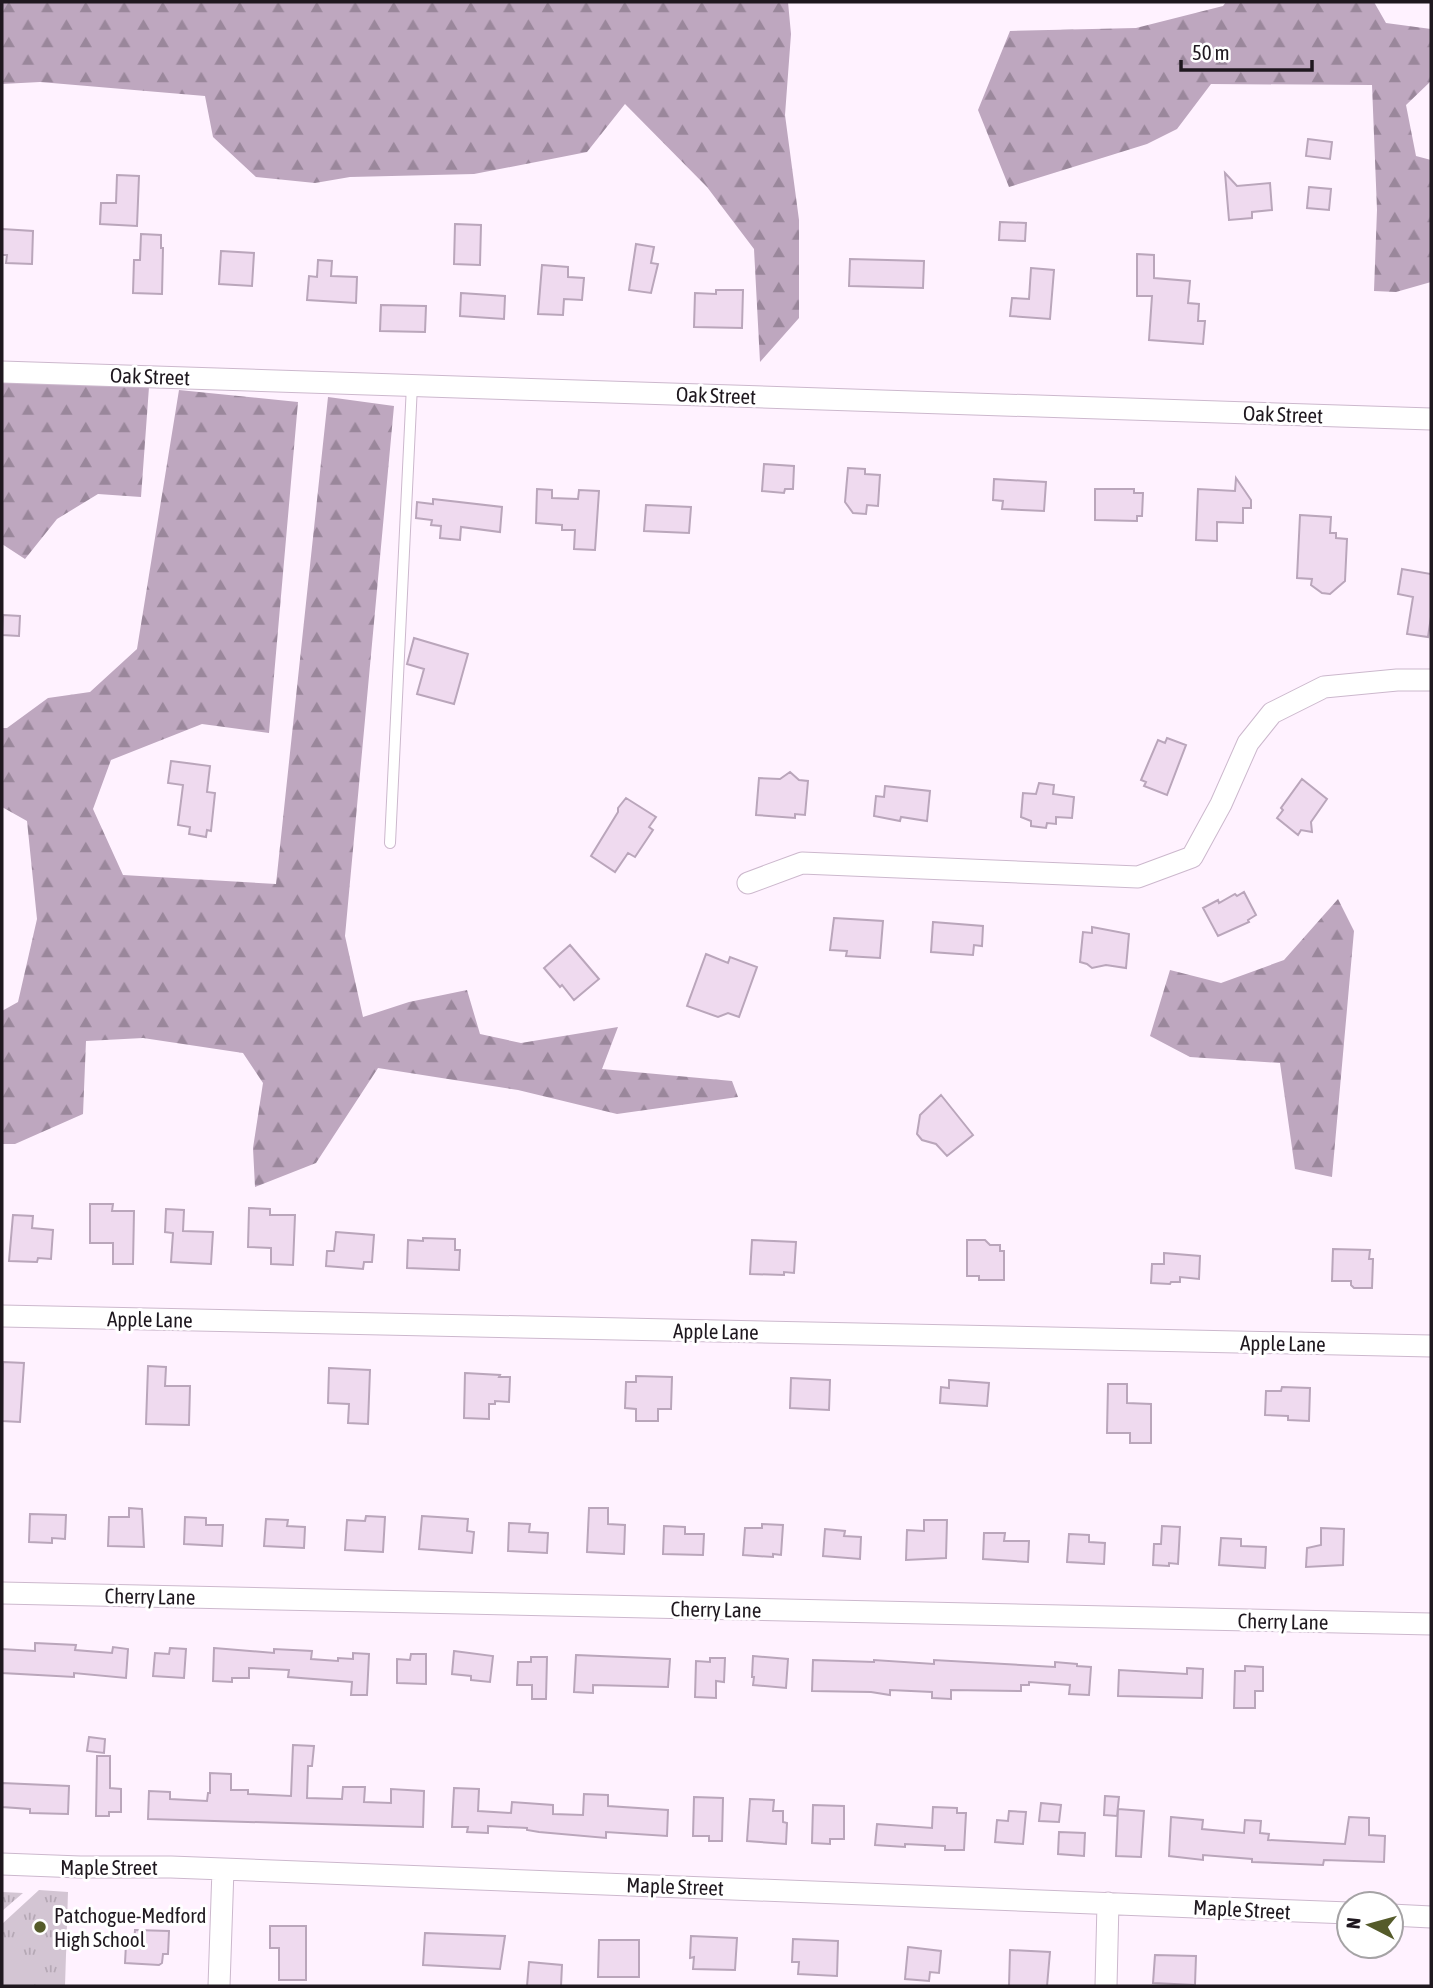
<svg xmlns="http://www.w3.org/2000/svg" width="1433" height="1988" viewBox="0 0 1433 1988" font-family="'Asap Condensed',sans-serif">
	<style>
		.grass { fill: url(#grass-tufts) }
		.forest { fill: url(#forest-firs) }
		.park { fill: #d3c5d3 }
		.building { fill: #efdaef; stroke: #baa6bb; stroke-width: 2 }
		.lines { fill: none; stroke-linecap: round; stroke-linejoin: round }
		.service-casing { stroke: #ccb8cd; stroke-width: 12 }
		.minor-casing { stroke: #ccb8cd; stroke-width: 23 }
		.service { stroke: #fff; stroke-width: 10 }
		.minor { stroke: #fff; stroke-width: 21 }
		.poi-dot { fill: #555b2a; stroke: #fff; stroke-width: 2.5 }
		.labels { text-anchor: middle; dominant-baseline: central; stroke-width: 6; stroke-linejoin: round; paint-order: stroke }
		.street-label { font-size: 21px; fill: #1f181f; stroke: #fff }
		.poi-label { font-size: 21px; fill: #1f181f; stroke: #fff; text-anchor: start }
	</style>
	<defs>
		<pattern id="grass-tufts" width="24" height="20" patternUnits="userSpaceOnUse" patternTransform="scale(1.75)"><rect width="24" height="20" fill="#d3c5d3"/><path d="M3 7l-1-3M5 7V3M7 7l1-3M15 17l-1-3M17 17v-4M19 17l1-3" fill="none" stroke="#b5a8b5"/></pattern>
		<pattern id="forest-firs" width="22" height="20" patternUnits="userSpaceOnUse" patternTransform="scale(1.75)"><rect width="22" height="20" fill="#bea7bf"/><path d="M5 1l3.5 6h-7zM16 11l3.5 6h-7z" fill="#9a879b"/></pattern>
	</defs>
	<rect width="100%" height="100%" fill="#fff2ff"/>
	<!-- grass -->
	<path class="grass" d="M39,1890L68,1892L65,1986H2V1924Z
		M2,1892L23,1893L2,1911Z"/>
	<!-- forest -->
	<path class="forest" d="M2,2H788L791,34L785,115L799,220V318L760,362L754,249L707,187L625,104L587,152L474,174L350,177L315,183L256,177L213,137L205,96L40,82L2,84Z
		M1226,2H1374L1386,23L1431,29V81L1406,105L1416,156L1431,160V282L1396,292L1374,291L1377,210L1372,85L1211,84L1177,129L1147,144L1009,187L978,110L1010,31L1136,28L1223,6Z
		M2,382L149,387L141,497L98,494L57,519L25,559L2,544Z
		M179,390L298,402L269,733L202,724L111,760L93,809L123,875L276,884L328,397L394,406L345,936L363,1017L409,1002L467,990L480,1034L521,1043L618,1027L602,1069L732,1081L738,1097L617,1114L518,1090L378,1068L316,1163L255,1187L253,1148L263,1083L243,1053L143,1038L86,1041L83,1114L15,1144H2V1011L18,1002L37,919L27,821L2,807V728H7L48,698L90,692L137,649Z
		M1338,899L1354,931L1332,1177L1295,1169L1280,1063L1190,1057L1150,1036L1170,970L1221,983L1284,960Z"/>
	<!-- park -->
	<path class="park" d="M2,1943L22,1962L34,1986H11L2,1973Z"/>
	<!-- building -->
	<path class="building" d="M1308,139L1332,142L1330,159L1306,156Z
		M1225,173L1237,186L1270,183L1272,210L1252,212V218L1229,220Z
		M117,175L139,176L137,226L100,224L101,203H116Z
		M1309,187L1331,189L1329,210L1307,208Z
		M1000,222L1026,223L1025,241L999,240Z
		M455,224L481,225L480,265L454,264Z
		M2,229L33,231L32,264L6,263L7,255H2Z
		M141,234L161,235V248H163L162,294L133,293L134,260H140Z
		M636,244L654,247L651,263L658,264L651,293L629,290Z
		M221,251L254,253L252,286L219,284Z
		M1137,254L1154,255V278L1190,281L1188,303L1199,304L1198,321H1205L1203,344L1149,340L1152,296H1137Z
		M850,259L924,261L923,288L849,286Z
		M318,260L332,261L331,276L357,277L356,303L307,300L309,276L317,277Z
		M542,265L568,267V277L584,278L582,300L564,299L563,315L538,314Z
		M1031,268L1054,270L1050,319L1010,316L1012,298L1029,299Z
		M716,290H743L742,328L694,327L695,293L716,294Z
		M461,293L505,296L504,319L460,316Z
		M381,305L426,306L425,332L380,331Z
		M764,464L794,466L793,489H785L784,493L762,491Z
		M848,468L865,469V474L880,475L878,506L867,505L866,514L853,513L845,502Z
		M1236,478L1251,500V508H1243V523L1217,522V541L1196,540L1198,489L1235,491Z
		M994,479L1046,482L1044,511L1002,509L1003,501L993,500Z
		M537,489L552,490V498L578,499L579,490L599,491L595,550L574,549L575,530H562V525L536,523Z
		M1095,489H1134V493H1143L1142,516H1137V521L1095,520Z
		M433,499L502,507L500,532L461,527L460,540L440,538L441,526L431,525L432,520L416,518L417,502L433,504Z
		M646,505L691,507L689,533L644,531Z
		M1300,515L1331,517L1330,533H1336V538L1347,539L1345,581L1330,594L1322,593L1311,585L1312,579L1297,578Z
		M1402,569L1431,574V617L1428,637L1407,634L1413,597L1398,594Z
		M3,615L20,616L19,636L2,635Z
		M414,638L468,654L454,704L417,694L424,669L407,664Z
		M1167,738L1186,745L1167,795L1144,786L1146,782L1141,780L1158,740L1165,743Z
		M171,761L210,766L207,792L215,793L211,831L207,830L206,837L189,834L190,827L178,825L183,785L168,783Z
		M790,772L799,780L808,781L805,815L795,814V818L756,815L759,778L780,779Z
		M1302,779L1327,799L1311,822L1312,832L1301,830L1298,835L1277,818L1283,810L1281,808Z
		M1039,783L1054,785L1053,794L1074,797L1072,818L1056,817V824L1047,823L1046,828L1031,826V821L1021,817L1023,793L1036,794Z
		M885,786L930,791L927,821L901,817L900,821L874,816L876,796L884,797Z
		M626,798L656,817L649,827L653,830L635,857L628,853L615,872L591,856L618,812V808Z
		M1244,892L1256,915L1248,920L1249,922L1218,936L1203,908L1218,900L1219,903L1235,894L1237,896Z
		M834,918L883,921L880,958L846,956L847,951L830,950Z
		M933,922L983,926L982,946L974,945L973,955L931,952Z
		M1092,927L1129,934L1126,968L1106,965L1092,968L1087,964L1080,962L1083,932L1092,933Z
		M570,945L599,979L574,1000L562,985L560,987L544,968Z
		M706,954L728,963L730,957L757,967L739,1017L728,1013L718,1017L687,1006Z
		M941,1095L973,1135L947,1156L936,1144L922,1140L917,1134L920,1115Z
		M90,1204H113L112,1211H134L133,1264H113V1243H90Z
		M249,1208L270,1209V1215H295L293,1265L271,1264V1248L248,1247Z
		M166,1209L184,1210L183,1231L213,1232L211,1264L171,1262L173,1233L165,1232Z
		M13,1215L33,1216L32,1228L53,1230L51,1259L38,1258L37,1262L9,1261Z
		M336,1232L374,1235L372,1262H364L363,1269L326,1266L327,1251H334Z
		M423,1238L455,1239V1250H460L459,1270L407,1268L408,1240L423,1241Z
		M752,1240L796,1242L794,1273L784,1272V1275L750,1274Z
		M967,1240H985L990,1245H1000V1251H1004V1280H979V1276H967Z
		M1333,1249L1370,1250L1369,1259H1373L1372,1288H1354L1351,1285V1281H1332Z
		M1164,1253L1200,1256L1199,1279L1180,1277V1282H1171L1170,1284L1151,1283L1152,1264H1164Z
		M3,1362L24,1363L20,1422L2,1421Z
		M148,1366L166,1367L165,1386H190L189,1425L146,1424Z
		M329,1368L370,1370L368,1424L348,1423L349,1404L328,1403Z
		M465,1373L500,1375L499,1377H510L509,1402L495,1401V1404H489V1419L464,1418Z
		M636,1376L672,1377L671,1409H658V1421H636V1409L625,1408L626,1382H636Z
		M791,1378L830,1380L829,1410L790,1408Z
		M949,1380L989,1383L987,1406L940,1403L941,1387L949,1388Z
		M1108,1384H1127V1403L1151,1404V1443H1130V1433H1107Z
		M1282,1387L1310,1388L1309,1421L1288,1420V1416L1265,1415L1266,1391H1281Z
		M129,1508L142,1509L144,1547L108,1546L109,1517H129Z
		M589,1508H608V1524L625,1525L624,1554L587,1552Z
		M30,1514L66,1515L65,1539L52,1538V1543L29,1542Z
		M366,1516L385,1517L383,1552L345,1550L347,1520L365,1521Z
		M422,1516L468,1519L467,1531L474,1532L472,1553L419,1549Z
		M185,1517L206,1518V1525H223L222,1546L184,1544Z
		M266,1519L288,1520L287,1526L305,1527L304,1548L264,1546Z
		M924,1520H947L946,1558L906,1560L907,1530L924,1531Z
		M509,1523L530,1524L529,1532L548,1533L547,1553L508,1551Z
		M762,1524L783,1525L781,1555L773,1554V1557L743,1555L745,1528H762Z
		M664,1526L685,1527V1534H704L703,1555L663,1554Z
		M1162,1526L1180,1527L1178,1564L1169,1563V1566L1153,1565L1154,1544H1161Z
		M1321,1528L1344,1529L1343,1565L1306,1567L1307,1548L1321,1545Z
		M825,1529L845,1531L844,1536L861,1537L860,1559L823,1556Z
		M984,1533H1005L1004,1541H1029L1028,1562L983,1559Z
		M1069,1534L1089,1535V1542L1105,1543L1104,1564L1067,1562Z
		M1221,1538L1241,1539V1546L1266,1547L1265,1568L1219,1565Z
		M35,1643L76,1645L75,1650L112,1653L113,1647L128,1649L126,1678L74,1673V1677L2,1673V1649L35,1651Z
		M170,1648L186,1649L184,1678L153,1676L155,1653L169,1654Z
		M214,1648L274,1653V1649L312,1651L311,1659L338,1661V1658L353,1659V1653L369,1654L367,1695H351L352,1682L288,1677L289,1670L249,1668V1678H232V1682L213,1681Z
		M454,1651L493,1656L490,1682L471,1680V1676L452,1674Z
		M411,1654H426V1684L397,1683V1659L410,1660Z
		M576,1655L670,1659L668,1687L593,1685V1693L574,1692Z
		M753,1656L788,1659L786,1688L753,1685L754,1677H752Z
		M531,1657H547L546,1699H532V1685H517L518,1662H531Z
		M710,1658H725L724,1682L716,1681V1698L695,1697L696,1661L710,1662Z
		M813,1660L874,1662V1660L934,1664V1660L1055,1667V1662L1077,1664V1666L1091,1667L1089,1695L1069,1694L1070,1685L1029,1682V1685H1021V1691L951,1690V1699L932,1698V1692L890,1690V1695L871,1692L812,1691Z
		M1245,1666L1263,1667V1691H1255V1708H1234L1235,1671H1245Z
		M1187,1668L1203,1669L1202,1698L1118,1696L1119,1670L1187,1674Z
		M89,1737L105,1739L104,1753L87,1751Z
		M293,1745L314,1746L312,1766H308L307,1798L342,1799L343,1787H365L364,1802L391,1803V1789L424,1791L423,1827L148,1819L149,1791L170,1792V1799L207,1801L208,1793H210V1773L231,1774V1790H248V1794L291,1796Z
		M97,1756H110V1788L121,1789V1812H109V1816H96Z
		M2,1783L69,1786L68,1814L30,1813V1809L2,1807Z
		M454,1788L479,1789L478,1811L511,1813L512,1802L553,1805V1814L583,1815L584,1794L608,1795V1806L668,1810L667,1836L606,1832V1838L539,1832L527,1830V1828L488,1826V1833L467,1832L468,1827H452Z
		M1105,1796L1119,1797L1117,1816L1104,1815Z
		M694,1797L723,1798L722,1841H709V1836H693Z
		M750,1799L774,1800L773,1811H783V1822L787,1823L786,1844L747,1841Z
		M1041,1803L1061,1805L1059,1822L1039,1821Z
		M813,1805L844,1806V1839H830V1844L812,1843Z
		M933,1807L957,1808V1813H966L964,1850H945V1846L905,1844V1847L875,1845L877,1824L932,1828Z
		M1118,1809L1144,1811L1141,1857L1116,1856Z
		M1009,1811L1026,1812L1023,1844L995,1842L997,1820L1008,1821Z
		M1171,1817L1203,1820L1202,1829L1244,1833L1245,1820L1261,1821L1260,1833L1269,1834L1268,1840L1345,1844L1349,1817L1369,1818V1835L1385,1836L1384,1862L1324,1860L1323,1865L1252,1862V1859L1203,1855V1860L1169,1856Z
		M1059,1832L1085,1833L1084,1856L1058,1854Z
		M270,1926H306V1980H279V1948H270Z
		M135,1930L169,1931L168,1954H163L162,1963L159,1965L125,1963L126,1944L134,1945Z
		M425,1933L505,1936L500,1969L423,1965Z
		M691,1936L737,1938L735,1970L693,1969L694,1957L690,1958Z
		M793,1939L838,1941L837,1976L798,1974L799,1962H792Z
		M599,1940H639V1977H598Z
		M908,1947L941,1951L939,1973L930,1972L929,1981L905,1979Z
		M1010,1950L1050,1952L1047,1986H1009Z
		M1155,1955L1196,1956L1195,1985L1153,1983Z
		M529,1962L562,1965L561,1986H527Z"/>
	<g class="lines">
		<defs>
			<path id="service" d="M390,843L412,385"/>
			<path id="minor" d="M2,372L1431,419
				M748,883L802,863L1138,877L1192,857L1221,804L1248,743L1272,713L1324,687L1397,680H1431
				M2,1316L1431,1346
				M2,1593L1431,1624
				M2,1864L80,1867H171L1349,1913
				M1391,1915L1431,1917
				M219,1986L223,1869
				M1106,1986L1108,1903"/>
		</defs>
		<!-- service casing -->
		<use href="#service" class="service-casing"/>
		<!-- minor casing -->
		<use href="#minor" class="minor-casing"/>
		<!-- service -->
		<use href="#service" class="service"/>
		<!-- minor -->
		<use href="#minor" class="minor"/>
	</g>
	<!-- markers -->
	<circle class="poi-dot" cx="40" cy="1927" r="7"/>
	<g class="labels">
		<!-- street labels -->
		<g class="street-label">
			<text transform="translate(150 376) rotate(2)">Oak Street</text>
			<text transform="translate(716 395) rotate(2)">Oak Street</text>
			<text transform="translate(1283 414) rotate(2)">Oak Street</text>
			<text transform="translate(150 1319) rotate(1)">Apple Lane</text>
			<text transform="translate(716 1331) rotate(1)">Apple Lane</text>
			<text transform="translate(1283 1343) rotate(1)">Apple Lane</text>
			<text transform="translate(150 1596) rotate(1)">Cherry Lane</text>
			<text transform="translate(716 1609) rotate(1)">Cherry Lane</text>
			<text transform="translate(1283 1621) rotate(1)">Cherry Lane</text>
			<text x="109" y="1867">Maple Street</text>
			<text transform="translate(675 1886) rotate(2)">Maple Street</text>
			<text transform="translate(1242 1909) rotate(3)">Maple Street</text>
		</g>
		<!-- poi labels -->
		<g class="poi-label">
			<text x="54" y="1915">Patchogue-Medford<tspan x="54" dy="24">High School</tspan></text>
		</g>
	</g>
	<!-- border -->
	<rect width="1433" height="1988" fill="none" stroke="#1f181f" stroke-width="7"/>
	<!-- north arrow -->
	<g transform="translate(1370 1925) rotate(276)"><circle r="33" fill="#ffffff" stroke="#a5a3a5" stroke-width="2"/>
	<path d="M0-5L12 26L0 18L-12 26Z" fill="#555b2a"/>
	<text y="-10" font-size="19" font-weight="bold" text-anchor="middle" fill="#1f181f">N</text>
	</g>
	<!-- scale -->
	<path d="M1181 60v10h131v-10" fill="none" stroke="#1f181f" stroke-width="3.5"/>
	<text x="1192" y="60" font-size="21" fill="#1f181f" stroke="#ffffff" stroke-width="5" paint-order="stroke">50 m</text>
</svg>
